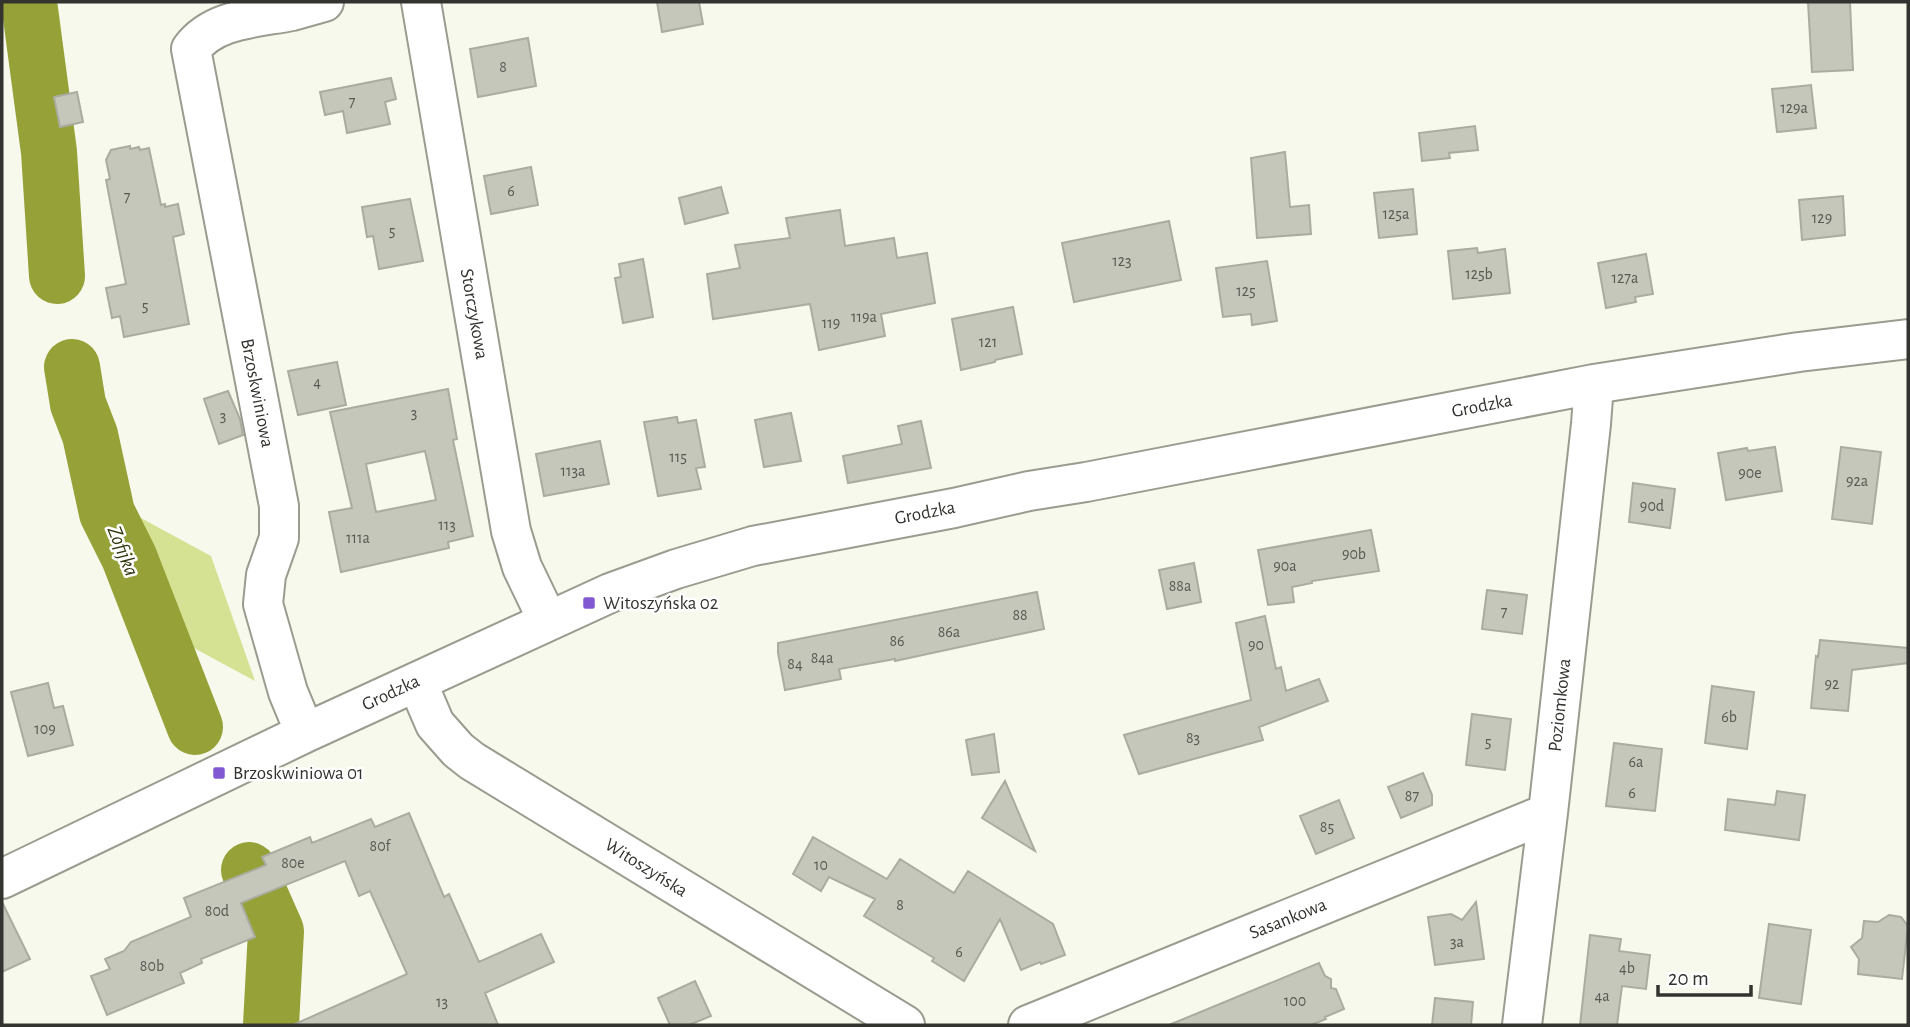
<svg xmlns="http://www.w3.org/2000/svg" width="1910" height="1027" viewBox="0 0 1910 1027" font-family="'Alegreya Sans',sans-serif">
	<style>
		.green { fill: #d6e293 }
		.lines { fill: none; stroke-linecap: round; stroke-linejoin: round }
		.river { stroke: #96a238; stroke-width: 56 }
		.building { fill: #c4c7ba; stroke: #aaaca0; stroke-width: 2; fill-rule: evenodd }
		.minor-casing { stroke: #9a9c90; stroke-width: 42 }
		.minor { stroke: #fff; stroke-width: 38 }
		.poi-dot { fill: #8158d2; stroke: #fff; stroke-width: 2.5 }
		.labels { text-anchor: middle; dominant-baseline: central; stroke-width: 5; stroke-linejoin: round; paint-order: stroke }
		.number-label { font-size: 16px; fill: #575952 }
		.street-label { font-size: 19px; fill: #33342f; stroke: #fff }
		.poi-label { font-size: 19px; fill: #33342f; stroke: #fff; text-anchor: start }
		.water-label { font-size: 21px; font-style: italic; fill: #33380c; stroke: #fff }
	</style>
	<rect width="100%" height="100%" fill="#f7f9ec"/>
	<!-- green -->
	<path class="green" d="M139,517L211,556L255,681L192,647Z"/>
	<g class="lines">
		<!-- river -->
		<path class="river" d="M29,2L49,152L57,276
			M72,367L78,404L90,435L107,513L129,557L195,727
			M249,870L276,931L271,1025"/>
	</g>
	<!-- building -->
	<path class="building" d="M657,2H699L703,24L662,32Z
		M1808,2H1850L1853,70L1812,72Z
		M528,38L536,86L478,97L470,49Z
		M391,78L396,99L385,102L390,124L347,133L343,111L325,115L320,92Z
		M1811,85L1816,128L1777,132L1772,89Z
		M77,92L83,122L60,127L54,97Z
		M1475,126L1478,150L1449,153L1450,158L1422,161L1419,133Z
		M130,146V149L139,147L140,150L149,148L161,205L165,204V207L178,204L184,234L173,237L189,324L124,337L120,316L112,318L106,288L126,284L106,180L110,179L106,160L111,150Z
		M1285,152L1290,207L1309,205L1311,234L1257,238L1251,158Z
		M531,167L538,205L491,214L484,176Z
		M721,187L728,213L685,224L679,198Z
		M1413,189L1417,234L1379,238L1374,193Z
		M1843,196L1845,235L1802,240L1799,200Z
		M410,199L423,261L379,269L373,236L367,237L362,207Z
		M840,210L845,246L894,238L897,258L927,253L935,303L881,314L885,336L819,350L810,304L713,319L707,274L740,268L735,245L790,238L786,218Z
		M1169,221L1181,280L1074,302L1062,243Z
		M1477,248L1478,253L1505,249L1510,293L1453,299L1448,251Z
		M1646,254L1653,294L1635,297L1636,302L1606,308L1598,263Z
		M643,259L653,317L623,323L615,278L621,277L619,264Z
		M1267,261L1277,321L1252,325L1251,314L1223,317L1216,268Z
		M1013,307L1022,354L995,360V362L961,370L952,319Z
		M337,362L346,405L298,415L288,371Z
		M448,389L457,439L453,440L473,536L448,542L449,548L341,572L329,512L352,508L330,412ZM425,451L436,500L376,512L366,464Z
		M228,391L240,419L243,435L219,444L204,399Z
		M791,413L801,461L764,467L755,420Z
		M677,417L678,423L696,420L705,467L696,468L701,489L658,496L644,422Z
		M921,421L931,468L848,483L843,456L902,444L898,426Z
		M600,441L609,484L544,496L536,454Z
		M1775,447L1782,491L1726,500L1718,453L1747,448L1748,451Z
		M1841,447L1881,452L1872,524L1832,519Z
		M1633,483L1675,489L1670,528L1629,522Z
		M1371,530L1379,571L1312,581V583L1292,587L1294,602L1268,605L1258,550Z
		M1194,563L1201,602L1167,609L1159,570Z
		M1487,590L1527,595L1522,634L1482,629Z
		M1037,592L1044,629L895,661V659L839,669L841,679L785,690L778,653V643Z
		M1265,616L1276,669L1281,667L1286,691L1319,679L1328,701L1259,727L1263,740L1139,774L1124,735L1251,700L1236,623Z
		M1820,640L1908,648V663L1852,670L1848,711L1811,708L1816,656L1818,657Z
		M48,683L54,708L63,706L73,745L28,756L11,692Z
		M1712,686L1754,692L1747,749L1705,743Z
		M1472,714L1511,719L1505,770L1466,765Z
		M994,734L999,772L972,775L966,740Z
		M1614,743L1662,749L1655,811L1606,806Z
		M1423,773L1432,795V805L1401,818L1388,787Z
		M1005,781L1035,851L982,818Z
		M1777,791L1805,795L1799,840L1725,830L1728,799L1775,805Z
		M1339,800L1354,838L1316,854L1300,816Z
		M409,813L444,897L449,894L479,962L541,934L554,962L485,993L498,1025H293L407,974L370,891L359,896L345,861L241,903L255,937L201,959L202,963L180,973L184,983L107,1015L91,976L110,969L105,959L124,951L131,942L191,917L184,898L266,865L262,857L310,837L312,843L371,819L375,827Z
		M813,837L887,879L900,859L954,893L968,871L1053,924L1065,955L1041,964L1040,962L1021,970L1000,919L964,981L932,961L934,958L864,916L875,899L829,877L821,891L793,874Z
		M2,902L30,959L2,972Z
		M1476,902L1484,959L1435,965L1428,917L1451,914L1462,920Z
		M1889,915L1901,917L1908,926L1902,979L1858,974L1859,959L1851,947L1862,938L1864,921L1878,922Z
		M1769,924L1811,930L1801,1004L1759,998Z
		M1590,935L1621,939L1619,951L1650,955L1646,989L1622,986L1617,1025H1580Z
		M1319,963L1325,976L1331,979V988L1336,989L1344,1009L1325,1017L1326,1019L1311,1025H1169Z
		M695,981L711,1016L689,1025H670L658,998Z
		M1435,998L1473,1002L1471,1025H1432Z"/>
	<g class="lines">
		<defs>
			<path id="minor" d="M421,2L511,531L522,567L548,621
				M417,682L435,724L458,750L472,761L905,1025
				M305,733L288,692L263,604L266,575L279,538V506L191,49C214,18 257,18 292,11C303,8 313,5 324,2
				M2,879L305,733L610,593L676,569L753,546L954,508L1029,491L1086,482L1594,384L1799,352L1908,339
				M1028,1025L1548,813
				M1522,1025L1548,813L1591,424L1594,384"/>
		</defs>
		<!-- minor casing -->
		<use href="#minor" class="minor-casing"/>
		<!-- minor -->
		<use href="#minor" class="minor"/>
	</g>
	<!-- markers -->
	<g class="poi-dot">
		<rect x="582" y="596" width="14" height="14" rx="3.5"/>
		<rect x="212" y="766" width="14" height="14" rx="3.5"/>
	</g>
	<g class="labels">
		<!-- number labels -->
		<g class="number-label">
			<text x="503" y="67">8</text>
			<text x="352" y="102">7</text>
			<text x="1794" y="108">129a</text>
			<text x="511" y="191">6</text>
			<text x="127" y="197">7</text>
			<text x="1396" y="214">125a</text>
			<text x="1822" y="218">129</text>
			<text x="392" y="231">5</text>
			<text x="1122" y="261">123</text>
			<text x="1479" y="274">125b</text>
			<text x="1625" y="278">127a</text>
			<text x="1246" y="291">125</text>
			<text x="145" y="306">5</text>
			<text x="864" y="317">119a</text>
			<text x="831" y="323">119</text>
			<text x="988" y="342">121</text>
			<text x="317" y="382">4</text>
			<text x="414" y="413">3</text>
			<text x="223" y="416">3</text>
			<text x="678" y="457">115</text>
			<text x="573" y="471">113a</text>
			<text x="1750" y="473">90e</text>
			<text x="1857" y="481">92a</text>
			<text x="1652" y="506">90d</text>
			<text x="447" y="525">113</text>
			<text x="358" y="538">111a</text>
			<text x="1354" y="554">90b</text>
			<text x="1285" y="566">90a</text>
			<text x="1180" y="586">88a</text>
			<text x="1504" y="612">7</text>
			<text x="1020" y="615">88</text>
			<text x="949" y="632">86a</text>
			<text x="897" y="641">86</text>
			<text x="1256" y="645">90</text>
			<text x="822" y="658">84a</text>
			<text x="795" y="664">84</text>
			<text x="1832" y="684">92</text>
			<text x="1729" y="717">6b</text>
			<text x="45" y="729">109</text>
			<text x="1193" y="738">83</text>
			<text x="1488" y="742">5</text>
			<text x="1636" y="762">6a</text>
			<text x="1632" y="793">6</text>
			<text x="1412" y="796">87</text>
			<text x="1327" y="827">85</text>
			<text x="380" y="846">80f</text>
			<text x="293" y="863">80e</text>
			<text x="821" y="865">10</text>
			<text x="900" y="905">8</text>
			<text x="217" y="911">80d</text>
			<text x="1457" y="942">3a</text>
			<text x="959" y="952">6</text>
			<text x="152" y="966">80b</text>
			<text x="1627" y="968">4b</text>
			<text x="1602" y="996">4a</text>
			<text x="1295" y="1001">100</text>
			<text x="442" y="1002">13</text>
		</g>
		<!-- street labels -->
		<g class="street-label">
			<text transform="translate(474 314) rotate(80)">Storczykowa</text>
			<text transform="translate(257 393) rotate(79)">Brzoskwiniowa</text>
			<text transform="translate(1482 406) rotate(-11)">Grodzka</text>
			<text transform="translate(925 513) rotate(-11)">Grodzka</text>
			<text transform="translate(391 693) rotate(-25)">Grodzka</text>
			<text transform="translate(1560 705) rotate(-84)">Poziomkowa</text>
			<text transform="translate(646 868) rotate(32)">Witoszyńska</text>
			<text transform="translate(1288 919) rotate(-22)">Sasankowa</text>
		</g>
		<!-- poi labels -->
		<g class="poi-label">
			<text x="603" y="603">Witoszyńska 02</text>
			<text x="233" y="773">Brzoskwiniowa 01</text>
		</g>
		<!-- water labels -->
		<g class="water-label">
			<text transform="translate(123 551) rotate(68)">Zofijka</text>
		</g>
	</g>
	<!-- border -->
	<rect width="1910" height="1027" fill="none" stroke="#33342f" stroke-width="7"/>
	<!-- scale -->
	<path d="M1658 985v10h93v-10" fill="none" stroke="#33342f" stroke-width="3.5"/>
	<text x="1668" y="985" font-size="21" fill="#33342f" stroke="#ffffff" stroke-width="5" paint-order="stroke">20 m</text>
</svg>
